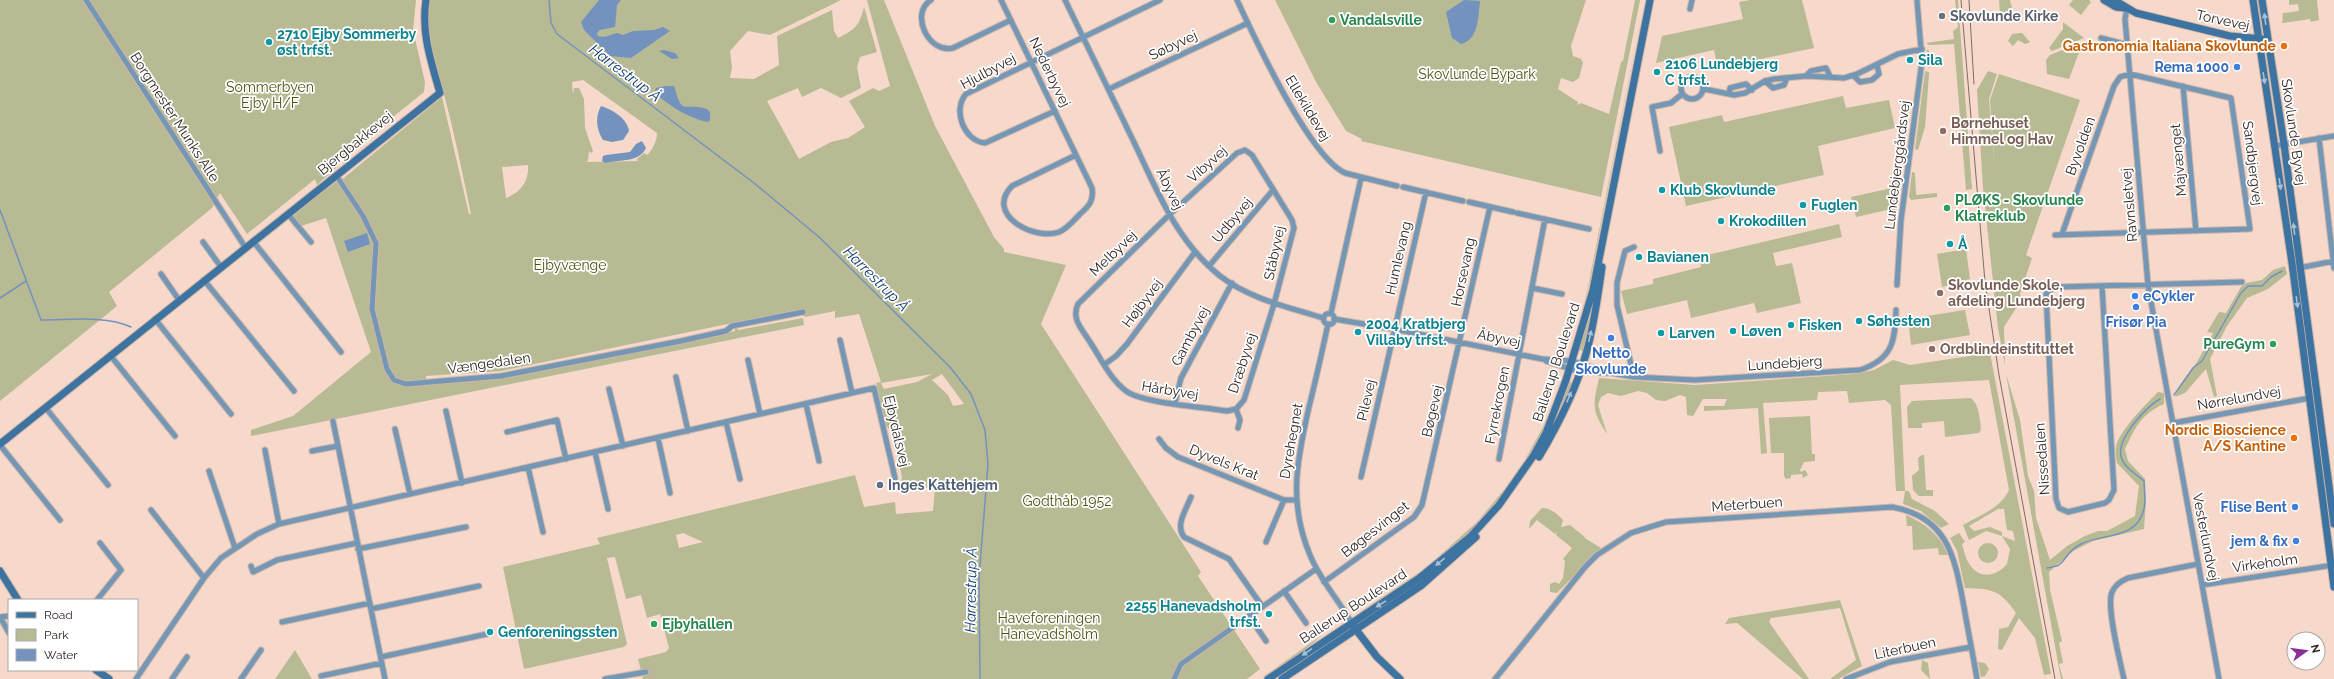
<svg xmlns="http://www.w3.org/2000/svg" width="2334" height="679" viewBox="0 0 2334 679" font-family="Raleway,sans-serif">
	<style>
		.green { fill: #b7ba93; fill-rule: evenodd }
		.water { fill: #7393be }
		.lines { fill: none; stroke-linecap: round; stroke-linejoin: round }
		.stream { stroke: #7393be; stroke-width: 1.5 }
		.street-casing { stroke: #ceb5a9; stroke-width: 7 }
		.secondary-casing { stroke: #ceb5a9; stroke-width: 9 }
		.street { stroke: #7497b6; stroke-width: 5 }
		.secondary { stroke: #3d73a0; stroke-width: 7 }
		.tram { stroke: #7e6c63; stroke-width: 1 }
		.oneway { fill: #a8c0d4 }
		.worship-dot { fill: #6b7280; stroke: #fff; stroke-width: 1.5 }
		.leisure-dot { fill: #2e9e5b; stroke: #fff; stroke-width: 1.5 }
		.culture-dot { fill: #0f9aa8; stroke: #fff; stroke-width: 1.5 }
		.food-dot { fill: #e8710a; stroke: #fff; stroke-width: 1.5 }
		.shop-dot { fill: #3f7fe0; stroke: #fff; stroke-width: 1.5 }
		.education-dot { fill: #8d6e63; stroke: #fff; stroke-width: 1.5 }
		.service-dot { fill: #5c6f8a; stroke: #fff; stroke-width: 1.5 }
		.labels { text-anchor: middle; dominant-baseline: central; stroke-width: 3.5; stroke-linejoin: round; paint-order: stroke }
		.worship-label { font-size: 14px; font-weight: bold; fill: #5b616d; stroke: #fff; text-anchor: start }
		.leisure-label { font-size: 14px; font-weight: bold; fill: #27864d; stroke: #fff; text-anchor: start }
		.street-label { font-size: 14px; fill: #302520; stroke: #fff }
		.culture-label { font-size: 14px; font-weight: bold; fill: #0d838f; stroke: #fff; text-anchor: start }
		.food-label { font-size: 14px; font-weight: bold; fill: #c56008; stroke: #fff; text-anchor: end }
		.shop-label { font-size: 14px; font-weight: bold; fill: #366cbe; stroke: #fff; text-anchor: end }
		.park-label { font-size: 14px; fill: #515211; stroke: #fff }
		.education-label { font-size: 14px; font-weight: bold; fill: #785e54; stroke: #fff; text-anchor: start }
		.service-label { font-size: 14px; font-weight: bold; fill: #4e5e75; stroke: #fff; text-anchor: start }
		.water-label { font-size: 15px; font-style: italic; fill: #103b71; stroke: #fff }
	</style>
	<rect width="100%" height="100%" fill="#f6d9cb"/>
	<!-- green -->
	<path class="green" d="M0,0H416L413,30L425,82L424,92L337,162L338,166L317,185L315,179L247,234L220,193L212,208L109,292L117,306L0,401Z
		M430,0H841L770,35L748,31L730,51L732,67L730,78L754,79L779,65L777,36L832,10L834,31L838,38C856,29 859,26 864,7L877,52L860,57L857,67L861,88L841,98L821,88L802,97L798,88L767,101L799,159L831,142L848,138L865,127L849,101L873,88L879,91L890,86L867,0H884L935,126L994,237L1004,249V252L1066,265L1041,324L1201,572L1198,576L1260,669L1247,679H643L638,659L666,652L669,648L660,614L647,618L641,595L626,599L615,557L607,558L627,644L624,647L524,669L503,567L600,544L597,538L855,475L864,507L895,502L896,514L933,511L935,488H900L902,477L892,431L886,426L876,383L881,382L859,314L835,318V311L805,317L796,310L501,371L426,376V379L412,381C452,388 493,377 532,370C600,358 668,345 735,331V328L737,327L738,330L803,318L804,325L251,436V430L293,416L371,352L326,218L301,226L292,215L337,181L339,182L442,97L469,214H471C463,176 455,136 445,98C436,65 423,35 430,0ZM583,80L657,133C657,140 653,150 647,155L644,153L637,159L638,161L585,162L588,161L589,151L591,153L593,151L585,128L584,99L579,88H574L573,94L572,82ZM528,165C529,182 521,192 506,198L502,167ZM932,374L917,382L884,389L881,383ZM942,374L964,404L953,406L948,395L932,380ZM683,533L703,542L679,548L676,535Z
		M1275,0H1586L1571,46L1573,56L1581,59L1583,63L1579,78L1573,82L1561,78L1558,89L1578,102L1577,105L1581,103L1609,114L1621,62L1623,61L1635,0H1640L1601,197L1361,141L1362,139L1346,131L1316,82Z
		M1644,0L1591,276L1576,337L1589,282Z
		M1651,0L1588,331L1583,351L1579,350L1588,318Z
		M1750,0H1802L1814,48L1718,68L1714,50L1656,63L1662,36L1743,19L1739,2Z
		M1955,0H1958L1972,189L1966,190L1954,44L1929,45L1926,43L1954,39L1953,31L1958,27Z
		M1999,0H2010L2013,12L2005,15L2000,13Z
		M2073,0H2089L2091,2L2081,15L2069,5Z
		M2289,0H2317L2319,20L2311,22L2310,19L2282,23L2283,13L2299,11L2298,4L2289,5Z
		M2063,22L2084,38L2052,51L2049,48L2063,29Z
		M2022,33L2030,42L2025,44L2018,40L2013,46L2008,41L2012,34Z
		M2083,42L2069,79L2047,74L2046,60L2050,55Z
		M1927,49L1929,51L1930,68L1926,66Z
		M1925,71L1929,72V75L1925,127L1918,150L1915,149Z
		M1988,71L1997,74L1989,99L1995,171L1990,100L1999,74L2080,100L2026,255L2032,258L2020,294L2022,299L2004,327L2005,365L1998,328L1983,188L1977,90Z
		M1843,96L1846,108L1889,100L1895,128L1818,146L1824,175L1686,206L1669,127L1722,115L1724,122Z
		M1912,172L1915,173L1916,195L1937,193V197L1911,200L1909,197Z
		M1902,179L1896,216L1887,210L1856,217L1851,197L1892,188L1890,181Z
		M1839,224L1842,237L1773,253L1776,266L1792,263L1801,303L1757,313L1754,303L1691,318L1687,300L1627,314L1621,291L1653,284V279L1701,267L1699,257Z
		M1966,249L1970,279L1942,287L1937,254Z
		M2285,266L2287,274L2268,289L2247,298L2227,326L2210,359L2217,396L2214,397L2206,369L2185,393L2175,397L2179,387L2197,362L2213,333L2207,332L2219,312L2226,313L2241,287L2246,283L2262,280L2273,270Z
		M1965,310L1970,335L1911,345L1908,319Z
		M1990,353L2051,674L2044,675L2035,638L2019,618L2002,650L1998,649L1999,629L2008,627L2016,613C2000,590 1993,589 1965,588L1957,551L1950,538L1959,533L1965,542L1962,544C1964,551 1966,560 1970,565C1980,580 1997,576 2007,564L2010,549L2002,536L1986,531L1969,540L1963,525C1979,516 2002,507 2009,490L1989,380L1900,385L1905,491H1909L1912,499L1935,511L1949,524L1941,528L1921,511L1903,504L1905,491H1896L1891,405L1885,400L1849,403L1847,391L1818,392L1817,400L1763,403L1767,453L1761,454L1758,408L1704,411V406H1724L1727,399H1703L1693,416L1687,415L1686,397L1680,395L1665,401L1656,400L1647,393L1638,391L1621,396L1608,393L1601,397L1598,405L1607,434C1591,409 1593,406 1599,378L1695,385L1855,374L1874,370L1893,360L1910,365ZM1998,509H2004L2007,530L2013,531L2015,541L2002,536V532L1990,527L1974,531L1969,526Z
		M2006,374L2020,420L2028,476L2034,491L2036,518L2050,560L2067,546L2085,536L2098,531H2107L2135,516L2139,486L2117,463C2116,458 2115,452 2116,447C2118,432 2147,403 2158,392L2164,393V404C2140,415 2136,427 2125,449L2128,461L2145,479L2146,501L2144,529L2093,541L2073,551L2049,572L2050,590L2062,641L2059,643L2063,663L2059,664L2063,679H2061Z
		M1569,382L1573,383L1570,391C1543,446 1516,500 1470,541C1452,558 1432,573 1413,588L1407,592L1472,537L1549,432Z
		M1557,393C1537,474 1462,548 1394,592C1383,599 1372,608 1360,612L1426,568L1478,521L1503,491L1525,460L1543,427Z
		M1971,398C1979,404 1980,420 1981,429L1979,433L1945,437L1944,421L1922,423V428H1908L1907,407L1912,401Z
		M1810,416L1812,454H1815V461L1804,462L1800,470L1801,472L1805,470L1808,475L1803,478L1802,474L1791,475V478L1786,479L1784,476V453H1771L1769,418Z
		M1922,455H1924L1926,490H1933V496H1919L1913,490L1912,476L1919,470L1918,458Z
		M1542,508C1551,508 1557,514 1563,520L1561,527L1570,525L1586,538L1583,537L1601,548L1557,593L1550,592V584L1555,582L1559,584L1563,578L1565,561L1563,559L1572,548L1556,535L1557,531L1555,534L1537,520L1529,529L1530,521Z
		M1906,515C1926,524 1940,535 1948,555H1939L1938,548L1913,550L1912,526H1907Z
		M1978 553a10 10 0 1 1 20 0a10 10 0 1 1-20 0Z
		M1840,600L1862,666L1838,679H1830L1856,660L1840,608L1771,618L1769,622L1809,679H1803L1737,623L1725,624L1729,618Z
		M1322,635L1309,647L1260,679Z
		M295,650L312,679H275Z
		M1922,660L1928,663L1930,679L1921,670Z
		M1978,662L1985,663L1989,669L1985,676L1981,677Z"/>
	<!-- water -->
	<path class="water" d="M599,0H621L617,5L615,27L600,30L597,33L598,36L604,37L617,33L623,35L633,31L654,30L663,27L670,31L631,58L610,56L584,30L581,22Z
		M1464,0L1480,1C1478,16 1479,40 1461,44L1452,38L1446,12Z
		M664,50L675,53L679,58L672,59L659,51Z
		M666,86H674C683,117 682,102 707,109L710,112V120L708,122C687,118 671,106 654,93L656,88Z
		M601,106C613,110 627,118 629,131L623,140L612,142L603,140C596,129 595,117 601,106Z
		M642,141L646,148C639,163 620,159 606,163L602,161L603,156L606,155L630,152L636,144Z
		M367,233L370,244L348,252L344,241Z"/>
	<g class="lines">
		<!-- stream -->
		<path class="stream" d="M549,0L551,23L557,34L754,183L819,237L950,367L971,394L985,430L988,464L979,578L980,679
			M0,210L41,320C69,320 105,315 131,327
			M0,298L26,281
			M2174,395L2193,368L2202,361L2241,293L2248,286H2262L2271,277L2282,271
			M2047,568C2050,567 2056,567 2059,565C2067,559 2067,551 2081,544C2103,533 2137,540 2144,509C2146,501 2144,490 2144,481C2136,474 2123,467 2121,456C2117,438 2146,407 2160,399"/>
		<defs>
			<path id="street" d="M86,0L245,247
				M931,0C909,14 929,54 953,48L1011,20
				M1001,0L1092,188C1094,201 1089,206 1080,214C1074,220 1067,229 1059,232C1035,241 984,215 1012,186L1076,155
				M1065,0C1087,45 1108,89 1130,134C1155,185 1174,239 1220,276C1250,299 1288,307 1323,318
				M1237,0C1255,39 1309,156 1345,173L1397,186
				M1690,9L1692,0
				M2127,9L2125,19L2148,285L2219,679
				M2101,38L2128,45
				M1806,76L1811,71L1826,68L1830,76
				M1854,76L1860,82L1872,80L1879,74L1877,65
				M1681 88a11 11 0 1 1 22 0a11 11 0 1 1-22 0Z
				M1765,81L1773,88L1784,85L1787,78
				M2183,86L2196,231
				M1109,89L1248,23
				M1704,89L1734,95L1745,93L1765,81L1774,79L1806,76L1844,78L1857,74L1898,54L1922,49
				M1729,94L1730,88L1746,84L1752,90
				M1055,111L985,143C964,141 952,110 966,94L1160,0
				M2319,138L2334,268
				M2274,146L2334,136
				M1245,150L1252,155L1292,220L1294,228L1274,304L1244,400L1236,409L1227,411C1204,407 1141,403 1126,391C1110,379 1100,357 1090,342C1082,329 1071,319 1078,304L1169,215L1237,153Z
				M1660,151L1652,107L1671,103L1682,94
				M336,175L363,216L376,243L372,309L387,369L394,380L406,384L501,376L681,341L726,331L732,326L803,312
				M1403,187L1463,201
				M1469,202L1513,212
				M1517,213L1589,229
				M288,214L311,242
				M2055,235L2250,229L2231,98L2130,74L2120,77L2114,86L2062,234
				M253,241L341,352
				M203,242L221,267
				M1634,247L1625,251L1617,283V305L1634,377
				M1209,266L1273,190
				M2299,268L2334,261
				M161,274L179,300
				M204,280L294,391
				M1897,285L1901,220L1922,61L1917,0
				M2102,286L2114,490L2109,500L2105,503L2068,512L2059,508L2056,499L2046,294L2050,290L2056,287L2242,282
				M1532,288L1562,294
				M1331,313L1361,178
				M1323.5 319a5.5 5.5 0 1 1 11 0a5.5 5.5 0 1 1-11 0Z
				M155,319L231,414
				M1334,319L1394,329L1542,359L1572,361L1611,373L1634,377L1695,380L1860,370C1893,359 1895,341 1896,310
				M1328,324C1322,352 1316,379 1309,407C1297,460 1288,503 1310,555C1320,580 1338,599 1351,622
				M840,340L852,393
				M110,355L175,436
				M748,360L760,414
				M1546,361L1580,372L1608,373
				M1105,364L1116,356L1127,344L1195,252
				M676,377L688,431
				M609,389L623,446
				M1175,403L1181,378L1232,283
				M806,404L819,461
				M45,407L108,485
				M1236,409L1240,420L1238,428
				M446,411L462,483
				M333,421L385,679
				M726,422L740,479
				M2173,423L2310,398
				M395,429L410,494
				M507,432L557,420L566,459
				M658,438L670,493
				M1159,439L1166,448L1178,457L1284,500H1296
				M0,445L60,520
				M265,450L279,524
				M312,451L338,446
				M595,452L608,509
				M1499,459L1545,219
				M528,467L543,532
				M209,471L235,548
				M1361,477L1426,192
				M1191,497C1186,510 1175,525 1184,537L1229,559L1262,606
				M151,510L204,578
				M1266,542L1284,500
				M358,549L466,527
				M251,566L253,572L277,560L357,543
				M1324,582L1414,517L1422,505L1490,207
				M2202,585L2334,565
				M1284,591L1306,623
				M97,600L121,570L100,543
				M371,609L479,586
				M9,616L0,617L9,633
				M1249,616L1266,641
				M282,622L370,603
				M381,657L487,634
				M321,676L382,663
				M136,679L204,578L221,558L257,534L279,524L874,388L895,478
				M172,679L187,657
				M241,679L261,650
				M605,679L646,672
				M1174,679L1181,664L1316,569
				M1495,679L1585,567L1597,555L1631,533L1666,522L1892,507C1949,517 1955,559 1964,607C1968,631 1973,655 1977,679
				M1846,679L1890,662L1971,647
				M2124,679C2120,661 2106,607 2112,592C2115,585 2121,581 2128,578L2198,564"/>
			<path id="secondary" d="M2104,0L2116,7L2125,8
				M2114,0L2136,13L2230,36L2262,39
				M2253,0L2292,263L2334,587
				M2262,0L2284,144L2334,524
				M0,444L440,93C431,61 421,33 426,0
				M1539,457C1558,425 1576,390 1586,354C1594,326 1598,296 1602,267
				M0,571L18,600
				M1354,627L1377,657L1400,679
				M96,670L109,679
				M1268,679L1418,579L1470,537L1499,505L1534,455L1546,433L1566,380L1593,290L1650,0
				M1282,679L1422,585L1476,537"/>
		</defs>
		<!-- street casing -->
		<use href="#street" class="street-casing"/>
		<!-- secondary casing -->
		<use href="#secondary" class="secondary-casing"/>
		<!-- street -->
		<use href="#street" class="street"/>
		<!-- secondary -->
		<use href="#secondary" class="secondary"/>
		<!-- tram -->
		<path class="tram" d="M1961,0L1985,282L1999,375L2055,679
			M1969,0L1974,84"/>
	</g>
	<!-- one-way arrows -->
	<defs><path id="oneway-solid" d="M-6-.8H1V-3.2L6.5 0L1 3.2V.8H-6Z"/></defs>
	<g class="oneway">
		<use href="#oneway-solid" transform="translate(2265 19) rotate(-98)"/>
		<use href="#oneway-solid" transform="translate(2264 78) rotate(81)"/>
		<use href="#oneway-solid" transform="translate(2280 184) rotate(81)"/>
		<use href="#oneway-solid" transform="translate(2294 229) rotate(-97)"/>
		<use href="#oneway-solid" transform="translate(2297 302) rotate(82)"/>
		<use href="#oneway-solid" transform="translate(1590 336) rotate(-78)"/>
		<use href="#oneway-solid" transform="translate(1569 397) rotate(-68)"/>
		<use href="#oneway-solid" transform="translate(1440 562) rotate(141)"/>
		<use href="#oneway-solid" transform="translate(1381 604) rotate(148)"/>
		<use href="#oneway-solid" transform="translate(1307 652) rotate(146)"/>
	</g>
	<!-- markers -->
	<circle class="worship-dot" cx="1942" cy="16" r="4"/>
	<g class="leisure-dot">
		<circle cx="1332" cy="20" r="4"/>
		<circle cx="1947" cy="208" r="4"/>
		<circle cx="2273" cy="344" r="4"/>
		<circle cx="654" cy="624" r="4"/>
	</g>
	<g class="culture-dot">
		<circle cx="269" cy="42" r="4"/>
		<circle cx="1910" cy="60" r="4"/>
		<circle cx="1657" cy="72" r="4"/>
		<circle cx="1662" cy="190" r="4"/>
		<circle cx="1803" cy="205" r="4"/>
		<circle cx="1721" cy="221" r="4"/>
		<circle cx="1950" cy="244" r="4"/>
		<circle cx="1639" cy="257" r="4"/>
		<circle cx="1859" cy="321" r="4"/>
		<circle cx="1791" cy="325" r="4"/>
		<circle cx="1733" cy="331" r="4"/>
		<circle cx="1358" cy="332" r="4"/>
		<circle cx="1661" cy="333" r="4"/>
		<circle cx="1269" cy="614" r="4"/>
		<circle cx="490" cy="632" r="4"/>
	</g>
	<g class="food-dot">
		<circle cx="2284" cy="46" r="4"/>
		<circle cx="2294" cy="438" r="4"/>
	</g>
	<g class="shop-dot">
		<circle cx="2237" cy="67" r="4"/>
		<circle cx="2135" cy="296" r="4"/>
		<circle cx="2136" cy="307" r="4"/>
		<circle cx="1611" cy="338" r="4"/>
		<circle cx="2295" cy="507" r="4"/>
		<circle cx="2296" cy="541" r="4"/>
	</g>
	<g class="education-dot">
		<circle cx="1943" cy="131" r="4"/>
		<circle cx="1940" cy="293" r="4"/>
		<circle cx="1932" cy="349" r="4"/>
	</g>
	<circle class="service-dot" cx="880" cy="485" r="4"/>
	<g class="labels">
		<!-- worship labels -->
		<g class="worship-label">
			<text x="1950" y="16">Skovlunde Kirke</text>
		</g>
		<!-- leisure labels -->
		<g class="leisure-label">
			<text x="1340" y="20">Vandalsville</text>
			<text x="1955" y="200">PLØKS - Skovlunde<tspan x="1955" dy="16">Klatreklub</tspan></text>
			<text x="2265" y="344" text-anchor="end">PureGym</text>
			<text x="662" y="624">Ejbyhallen</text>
		</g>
		<!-- street labels -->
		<g class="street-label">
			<text transform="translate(2223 20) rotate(12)">Torvevej</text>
			<text transform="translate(1173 45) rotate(-25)">Søbyvej</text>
			<text transform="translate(988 71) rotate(-28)">Hjulbyvej</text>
			<text transform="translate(1050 72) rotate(64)">Nederbyvej</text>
			<text transform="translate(1308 108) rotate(59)">Ellekildevej</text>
			<text transform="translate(175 117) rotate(57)">Borgmester Munks Alle</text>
			<text transform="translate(2294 132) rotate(82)">Skovlunde Byvej</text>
			<text transform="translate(355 143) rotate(-39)">Bjergbakkevej</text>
			<text transform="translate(2080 146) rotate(-70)">Byvolden</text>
			<text transform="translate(2178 160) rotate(-95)">Majvænget</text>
			<text transform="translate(2253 163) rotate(83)">Sandbjergvej</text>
			<text transform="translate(1207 164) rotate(-42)">Vibyvej</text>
			<text transform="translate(1897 165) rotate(-83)">Lundebjerggårdsvej</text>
			<text transform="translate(1170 189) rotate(64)">Åbyvej</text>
			<text transform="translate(2129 205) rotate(-95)">Ravnsletvej</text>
			<text transform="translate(1232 220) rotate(-50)">Udbyvej</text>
			<text transform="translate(1113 253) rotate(-44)">Melbyvej</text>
			<text transform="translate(1274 253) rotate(-78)">Ståbyvej</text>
			<text transform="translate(1398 258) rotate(-77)">Humlevang</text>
			<text transform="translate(1463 272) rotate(-78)">Horsevang</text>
			<text transform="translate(1142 303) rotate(-53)">Højbyvej</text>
			<text transform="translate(1190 336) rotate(-62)">Gambyvej</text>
			<text transform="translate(1499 338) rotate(11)">Åbyvej</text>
			<text transform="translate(1556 362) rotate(-72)">Ballerup Boulevard</text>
			<text transform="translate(489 363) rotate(-8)">Vængedalen</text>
			<text transform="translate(1242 363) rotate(-72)">Dræbyvej</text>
			<text transform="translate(1785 363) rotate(-4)">Lundebjerg</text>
			<text transform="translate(1170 390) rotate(9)">Hårbyvej</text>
			<text transform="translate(2239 398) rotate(-10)">Nørrelundvej</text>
			<text transform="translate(1366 400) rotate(-77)">Pilevej</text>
			<text transform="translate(1497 405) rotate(-79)">Fyrrekrogen</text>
			<text transform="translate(1432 411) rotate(-77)">Bøgevej</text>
			<text transform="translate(897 431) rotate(77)">Ejbydalsvej</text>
			<text transform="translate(1291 441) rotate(-80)">Dyrehegnet</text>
			<text transform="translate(2042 459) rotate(-94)">Nissedalen</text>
			<text transform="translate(1224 462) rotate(22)">Dyvels Krat</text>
			<text transform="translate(1747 504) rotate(-4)">Meterbuen</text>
			<text transform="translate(1375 529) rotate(-38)">Bøgesvinget</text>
			<text transform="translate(2206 537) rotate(79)">Vesterlundvej</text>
			<text transform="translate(2265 563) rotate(-8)">Virkeholm</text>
			<text transform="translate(1353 606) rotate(-33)">Ballerup Boulevard</text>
			<text transform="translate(1905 648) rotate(-12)">Literbuen</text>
		</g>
		<!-- culture labels -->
		<g class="culture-label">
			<text x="277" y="34">2710 Ejby Sommerby<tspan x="277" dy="16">øst trfst.</tspan></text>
			<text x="1918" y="60">Sila</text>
			<text x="1665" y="64">2106 Lundebjerg<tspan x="1665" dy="16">C trfst.</tspan></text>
			<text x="1670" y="190">Klub Skovlunde</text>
			<text x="1811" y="205">Fuglen</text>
			<text x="1729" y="221">Krokodillen</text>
			<text x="1958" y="244">Å</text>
			<text x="1647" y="257">Bavianen</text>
			<text x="1867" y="321">Søhesten</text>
			<text x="1366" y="324">2004 Kratbjerg<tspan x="1366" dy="16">Villaby trfst.</tspan></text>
			<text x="1799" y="325">Fisken</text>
			<text x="1741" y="331">Løven</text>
			<text x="1669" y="333">Larven</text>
			<text x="1261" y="606" text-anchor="end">2255 Hanevadsholm<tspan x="1261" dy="16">trfst.</tspan></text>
			<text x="498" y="632">Genforeningssten</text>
		</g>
		<!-- food labels -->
		<g class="food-label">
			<text x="2276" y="46">Gastronomia Italiana Skovlunde</text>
			<text x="2286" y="430">Nordic Bioscience<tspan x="2286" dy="16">A/S Kantine</tspan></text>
		</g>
		<!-- shop labels -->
		<g class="shop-label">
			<text x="2229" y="67">Rema 1000</text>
			<text x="2143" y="296" text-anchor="start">eCykler</text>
			<text x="2136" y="322" text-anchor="middle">Frisør Pia</text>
			<text x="1611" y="353" text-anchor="middle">Netto<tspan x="1611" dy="16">Skovlunde</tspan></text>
			<text x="2287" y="507">Flise Bent</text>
			<text x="2288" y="541">jem &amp; fix</text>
		</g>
		<!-- park labels -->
		<g class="park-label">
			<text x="1477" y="74">Skovlunde Bypark</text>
			<text x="270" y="87">Sommerbyen<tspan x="270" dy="16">Ejby H/F</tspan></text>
			<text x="570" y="265">Ejbyvænge</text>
			<text x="1067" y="501">Godthåb 1952</text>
			<text x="1049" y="618">Haveforeningen<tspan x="1049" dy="16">Hanevadsholm</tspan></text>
		</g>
		<!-- education labels -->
		<g class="education-label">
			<text x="1951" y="123">Børnehuset<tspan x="1951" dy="16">Himmel og Hav</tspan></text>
			<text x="1948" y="285">Skovlunde Skole,<tspan x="1948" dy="16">afdeling Lundebjerg</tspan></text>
			<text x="1940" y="349">Ordblindeinstituttet</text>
		</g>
		<!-- service labels -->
		<g class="service-label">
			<text x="888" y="485">Inges Kattehjem</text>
		</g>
		<!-- water labels -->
		<g class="water-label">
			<text transform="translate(625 73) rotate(37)">Harrestrup Å</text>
			<text transform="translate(876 279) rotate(45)">Harrestrup Å</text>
			<text transform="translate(971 590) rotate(-89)">Harrestrup Å</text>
		</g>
	</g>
	<!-- legend -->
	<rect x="8" y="599" width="130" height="72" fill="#ffffff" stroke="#aca8a6"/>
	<rect x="16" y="612" width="20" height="6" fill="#3d73a0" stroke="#aca8a6"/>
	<text x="44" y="619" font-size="12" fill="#302520">Road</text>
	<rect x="16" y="629" width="20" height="12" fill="#b7ba93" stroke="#aca8a6"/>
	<text x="44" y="639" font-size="12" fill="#302520">Park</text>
	<rect x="16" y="649" width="20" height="12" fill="#7393be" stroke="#aca8a6"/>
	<text x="44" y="659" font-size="12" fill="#302520">Water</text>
	<!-- north arrow -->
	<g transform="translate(2306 651) rotate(76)"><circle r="19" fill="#ffffff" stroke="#aca8a6"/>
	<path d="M0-3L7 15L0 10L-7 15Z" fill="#8a2e99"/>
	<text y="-6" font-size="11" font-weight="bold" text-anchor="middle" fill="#302520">N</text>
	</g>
</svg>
